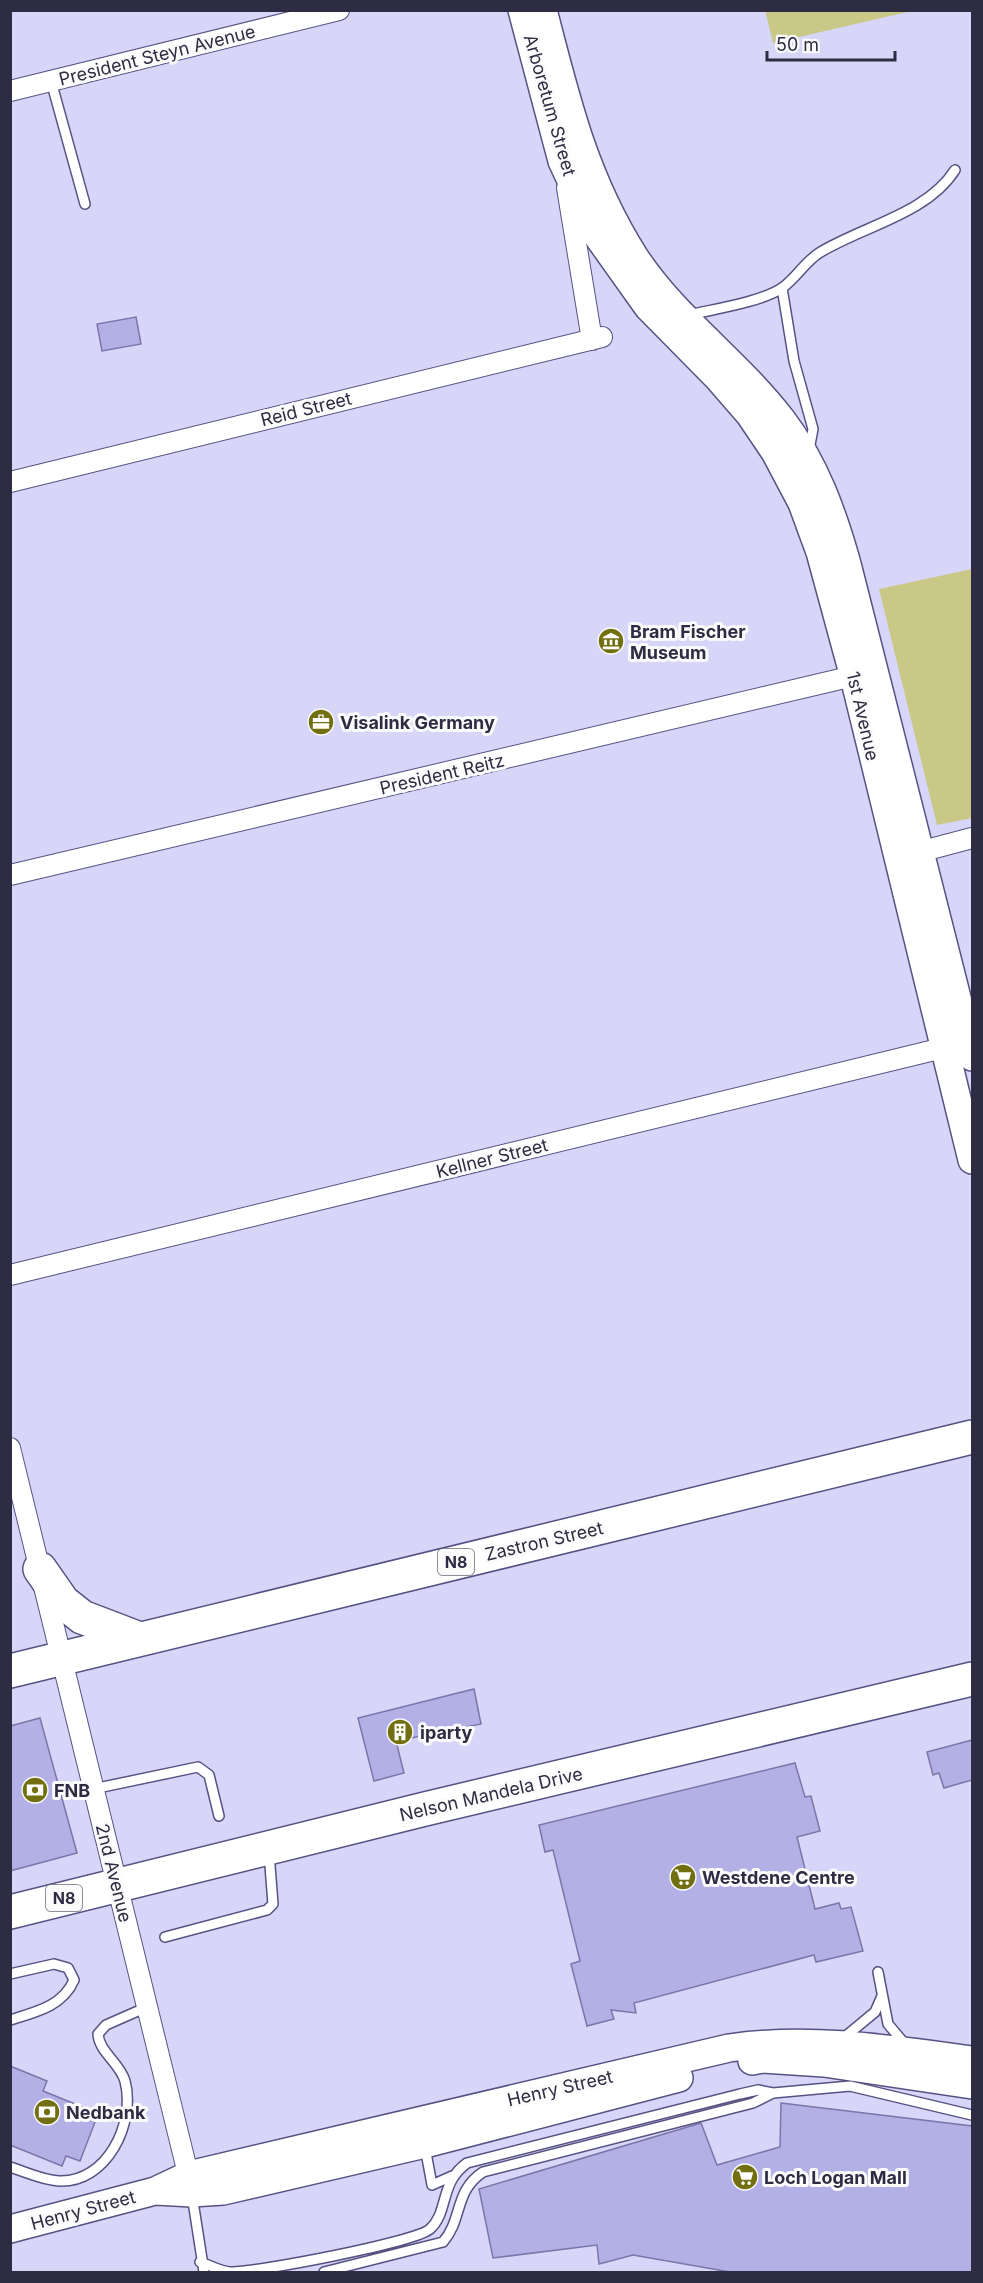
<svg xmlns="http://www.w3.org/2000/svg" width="983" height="2283" viewBox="0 0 983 2283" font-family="Inter,sans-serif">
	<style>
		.green { fill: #c9c887 }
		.building { fill: #b3b0e6; stroke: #7a76a9; stroke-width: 1.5 }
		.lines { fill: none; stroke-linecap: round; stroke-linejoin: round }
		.lane-casing { stroke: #565282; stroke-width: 12 }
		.street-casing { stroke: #565282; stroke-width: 22 }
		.secondary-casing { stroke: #565282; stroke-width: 30 }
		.highway-casing { stroke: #565282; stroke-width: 36 }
		.lane { stroke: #fff; stroke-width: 9 }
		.street { stroke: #fff; stroke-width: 20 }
		.secondary { stroke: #fff; stroke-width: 27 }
		.highway { stroke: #fff; stroke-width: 33 }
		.labels { text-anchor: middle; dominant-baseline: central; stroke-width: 6; stroke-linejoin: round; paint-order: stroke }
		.shield { fill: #fbfbfb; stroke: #6c6a7a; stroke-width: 1.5 }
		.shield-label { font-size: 16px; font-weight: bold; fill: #2e2c42 }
		.street-label { font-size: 18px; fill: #2e2c42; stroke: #fbfbfb }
		.poi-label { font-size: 18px; font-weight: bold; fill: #2e2c42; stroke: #fbfbfb; text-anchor: start }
	</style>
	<rect width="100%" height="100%" fill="#d7d6f8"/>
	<!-- green -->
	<path class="green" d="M765,10H912V11L773,43Z
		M972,569V818L937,825L879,589Z"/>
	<!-- building -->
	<path class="building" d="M136,317L141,344L102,351L97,324Z
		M474,1689L481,1724L396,1741L404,1773L374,1781L358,1718Z
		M40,1718L77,1853L10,1871V1726Z
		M972,1740V1780L944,1788L939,1773L933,1775L927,1752Z
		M795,1763L805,1797L811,1796L820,1831L797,1837L815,1909L839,1903L841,1909L851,1907L863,1951L816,1962L814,1955L634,2003L636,2013L611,2010L614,2019L587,2026L571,1964L580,1961L553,1850L545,1852L539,1825Z
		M10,2066L47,2081L43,2091L85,2108L82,2117L95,2122L80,2161L66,2156L62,2166L10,2145Z
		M781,2103L972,2126V2272H730L633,2255L599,2264L597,2245L493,2258L479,2189L701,2123L717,2165L780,2147Z"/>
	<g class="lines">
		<defs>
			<path id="lane" d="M51,81L85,204
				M782,288L794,361L813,429L809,450
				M689,315C714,309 761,302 782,288C796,278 805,262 819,253C863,226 927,214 955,170
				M93,1789L198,1767L209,1775L219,1816
				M165,1937L267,1910L273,1904L269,1853
				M878,1972L888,2024L904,2043
				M10,1974L54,1964L68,1968L74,1980C63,2006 36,2012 10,2020
				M841,2040L875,2012L882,1996
				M425,2147L432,2185L452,2176
				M10,2167C26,2172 42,2180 59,2181C107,2183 136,2123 125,2081C120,2063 99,2052 98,2034L106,2025L147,2007
				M192,2195L204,2272
				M200,2262C210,2265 221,2272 231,2272C254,2273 416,2242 430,2229C449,2212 439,2183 467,2163L740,2094L758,2090L773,2093
				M324,2272L443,2242C463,2219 454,2191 483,2172L753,2103L773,2093L850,2086L972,2115"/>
			<path id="street" d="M10,91L339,10
				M567,188L592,340
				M10,482L602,337
				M908,855L972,838
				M10,875L866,673
				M10,1275L955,1045
				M10,1448L191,2186"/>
			<path id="secondary" d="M522,10L562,161L596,234L648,307L717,377L750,415L775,452L802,503L820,552L854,677L972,1160
				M543,10C566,99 584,177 634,256C675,319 737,361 782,420C815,463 833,514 847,564L972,1057
				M752,2061L763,2059L824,2063L972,2085
				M156,2191L192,2193L223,2191L425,2144L679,2078
				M10,2229L155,2191L189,2175L729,2048C810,2036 891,2049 972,2060"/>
			<path id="highway" d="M40,1569L63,1602L82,1617L137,1638
				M10,1671L972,1437
				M10,1912L425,1809L972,1679"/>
		</defs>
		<!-- lane casing -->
		<use href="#lane" class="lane-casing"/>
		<!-- street casing -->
		<use href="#street" class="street-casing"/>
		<!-- secondary casing -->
		<use href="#secondary" class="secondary-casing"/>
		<!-- highway casing -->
		<use href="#highway" class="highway-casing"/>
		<!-- lane -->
		<use href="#lane" class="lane"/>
		<!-- street -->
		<use href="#street" class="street"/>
		<!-- secondary -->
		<use href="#secondary" class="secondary"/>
		<!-- highway -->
		<use href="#highway" class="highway"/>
	</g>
	<!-- icons -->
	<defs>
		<symbol id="museum-disc" viewBox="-11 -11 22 22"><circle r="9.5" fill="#726f10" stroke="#fbfbfb"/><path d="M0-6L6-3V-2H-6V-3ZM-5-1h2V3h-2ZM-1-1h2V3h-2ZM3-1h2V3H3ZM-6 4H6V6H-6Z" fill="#fff"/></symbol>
		<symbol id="office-disc" viewBox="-11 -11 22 22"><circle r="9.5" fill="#726f10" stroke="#fbfbfb"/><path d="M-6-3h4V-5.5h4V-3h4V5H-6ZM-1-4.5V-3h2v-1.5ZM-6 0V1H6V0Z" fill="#fff"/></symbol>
		<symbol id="building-disc" viewBox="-11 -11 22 22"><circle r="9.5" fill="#726f10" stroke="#fbfbfb"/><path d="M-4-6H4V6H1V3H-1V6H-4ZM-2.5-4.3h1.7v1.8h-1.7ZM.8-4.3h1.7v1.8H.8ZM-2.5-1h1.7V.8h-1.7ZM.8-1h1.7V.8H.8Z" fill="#fff"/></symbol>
		<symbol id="bank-disc" viewBox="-11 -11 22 22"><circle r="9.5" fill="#726f10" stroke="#fbfbfb"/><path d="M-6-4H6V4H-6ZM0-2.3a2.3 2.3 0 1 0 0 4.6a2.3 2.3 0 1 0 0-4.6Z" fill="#fff"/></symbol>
		<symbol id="supermarket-disc" viewBox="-11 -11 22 22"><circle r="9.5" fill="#726f10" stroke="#fbfbfb"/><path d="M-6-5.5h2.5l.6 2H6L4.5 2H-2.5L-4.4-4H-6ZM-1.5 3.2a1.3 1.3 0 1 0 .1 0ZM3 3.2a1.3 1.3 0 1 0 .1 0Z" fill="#fff"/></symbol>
	</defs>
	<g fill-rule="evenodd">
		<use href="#museum-disc" x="596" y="626" width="30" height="30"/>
		<use href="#office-disc" x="306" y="707" width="30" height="30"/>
		<use href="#building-disc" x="385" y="1717" width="30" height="30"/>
		<use href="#bank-disc" x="20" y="1775" width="30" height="30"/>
		<use href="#supermarket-disc" x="668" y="1862" width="30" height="30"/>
		<use href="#bank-disc" x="32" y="2097" width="30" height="30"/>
		<use href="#supermarket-disc" x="730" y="2162" width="30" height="30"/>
	</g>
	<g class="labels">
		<!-- shield labels -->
		<g class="shield">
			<rect x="438" y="1549" width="36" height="26" rx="4.5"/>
			<rect x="46" y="1885" width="36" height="26" rx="4.5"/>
		</g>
		<g class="shield-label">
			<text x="456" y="1562">N8</text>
			<text x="64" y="1898">N8</text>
		</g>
		<!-- street labels -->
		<g class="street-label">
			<text transform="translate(157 55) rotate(-14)">President Steyn Avenue</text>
			<text transform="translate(550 105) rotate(74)">Arboretum Street</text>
			<text transform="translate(306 409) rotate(-14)">Reid Street</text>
			<text transform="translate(863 716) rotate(77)">1st Avenue</text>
			<text transform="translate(442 774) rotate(-13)">President Reitz</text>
			<text transform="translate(492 1158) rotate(-14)">Kellner Street</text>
			<text transform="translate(544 1541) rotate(-13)">Zastron Street</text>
			<text transform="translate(491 1794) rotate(-13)">Nelson Mandela Drive</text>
			<text transform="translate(114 1873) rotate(76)">2nd Avenue</text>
			<text transform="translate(560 2088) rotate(-13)">Henry Street</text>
			<text transform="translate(83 2210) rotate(-15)">Henry Street</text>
		</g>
		<!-- poi labels -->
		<g class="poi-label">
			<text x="630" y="631">Bram Fischer<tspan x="630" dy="21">Museum</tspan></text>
			<text x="340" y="722">Visalink Germany</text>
			<text x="420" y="1732">iparty</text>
			<text x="54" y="1790">FNB</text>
			<text x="702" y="1877">Westdene Centre</text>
			<text x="66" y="2112">Nedbank</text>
			<text x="764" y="2177">Loch Logan Mall</text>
		</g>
	</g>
	<!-- border -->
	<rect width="983" height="2283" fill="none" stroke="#2e2c42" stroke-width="24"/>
	<!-- scale -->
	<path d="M767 51v9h128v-9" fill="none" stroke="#2e2c42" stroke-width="3"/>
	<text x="776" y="51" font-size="18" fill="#2e2c42" stroke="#fbfbfb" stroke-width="4.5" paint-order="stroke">50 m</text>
</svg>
